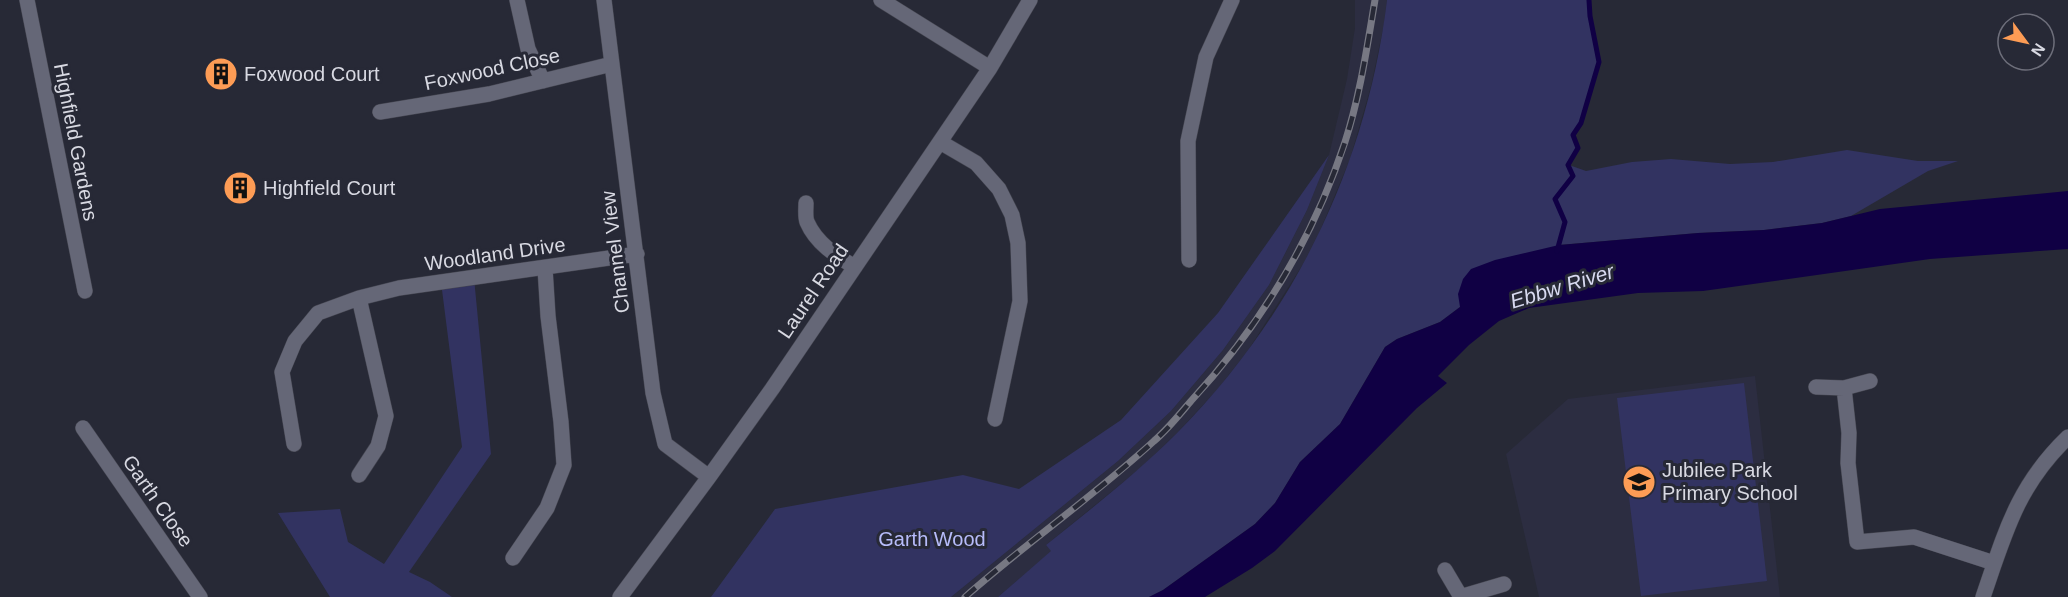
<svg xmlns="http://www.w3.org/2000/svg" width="2068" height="597" viewBox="0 0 2068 597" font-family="Arial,sans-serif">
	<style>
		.built { fill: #2c2d41 }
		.green { fill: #323361 }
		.water { fill: #100044 }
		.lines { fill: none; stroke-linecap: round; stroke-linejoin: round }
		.stream { stroke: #100044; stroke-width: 5 }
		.minor-casing { stroke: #444550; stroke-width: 16 }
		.tertiary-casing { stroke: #444550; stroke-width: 16 }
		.minor { stroke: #656777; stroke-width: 15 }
		.tertiary { stroke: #656777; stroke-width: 15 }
		.rail-casing { stroke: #777883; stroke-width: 7 }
		.rail { stroke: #272936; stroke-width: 4.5; stroke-dasharray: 14; stroke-linecap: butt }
		.labels { text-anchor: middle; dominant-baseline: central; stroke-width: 6; stroke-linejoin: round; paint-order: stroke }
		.street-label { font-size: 20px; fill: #d8d9e2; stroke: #272936 }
		.poi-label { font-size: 20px; fill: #d8d9e2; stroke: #272936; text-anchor: start }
		.park-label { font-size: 20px; fill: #b7bcfa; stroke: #272936 }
		.water-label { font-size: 21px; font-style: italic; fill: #d8daf0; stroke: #272936 }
	</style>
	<rect width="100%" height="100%" fill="#272936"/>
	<!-- built -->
	<path class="built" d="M1355,0H1387L1384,24L1371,86L1350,159L1312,250L1247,352L1216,391L1178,432L1143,466L1046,545L1052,551L998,597H951L1118,461L1171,411L1223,350L1269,285L1307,210L1329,155L1347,79L1355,28Z
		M1755,376L1780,597H1539L1506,454L1568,399Z"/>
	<!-- green -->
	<path class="green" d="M1387,0H1589L1590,16L1599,62L1581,123L1573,135L1578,148L1569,165L1586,171L1632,162L1671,159L1730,164L1773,162L1847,150L1918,161H1958L1928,171L1851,216L1822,223L1764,230L1698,233L1559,245L1460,307L1440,322L1397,339L1385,347L1340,424L1300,462L1275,503L1255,524L1163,590L1149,597H998L1051,551L1046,545C1091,509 1136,474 1177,433C1294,315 1367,165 1387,0Z
		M1329,155L1307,210L1269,285L1223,350L1171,411L1118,461L951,597H711L775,509L963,475L1019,489L1121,420L1218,313Z
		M474,278L491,454L409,572L430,582L452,597H330L278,513L340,509L348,542L384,564L462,447L441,282Z
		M1744,383L1767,581L1641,596L1617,398Z"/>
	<!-- water -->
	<path class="water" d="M2068,191V249L1930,259L1703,291L1638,293L1529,308L1499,321L1469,345L1438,376L1447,383L1417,408L1275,551L1252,568L1205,597H1149L1163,590L1255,524L1275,503L1300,462L1340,424L1385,347L1397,339L1440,322L1460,307L1458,294L1463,279L1471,269L1495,260L1559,245L1698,233L1764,230L1822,223L1880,209Z"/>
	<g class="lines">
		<!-- stream -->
		<path class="stream" d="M1557,251L1565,222L1555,199L1573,176L1568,165L1578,148L1573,135L1581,123L1599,62L1590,16L1589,0"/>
		<defs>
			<path id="minor" d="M27,0L85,291
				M517,0L528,49L543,81
				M604,0L653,393L665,444L709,477
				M881,0L990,68
				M380,112L489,94L612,64
				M940,142L976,163L999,189L1012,215L1018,243L1020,301L995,419
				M806,203C806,209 805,217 807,222C816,243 836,256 855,267
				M1189,260L1188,141L1206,57L1232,0
				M359,298L386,416L378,446L359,475
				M1816,387L1844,388L1870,381
				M1844,388L1849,433L1848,463L1857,542L1914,537L1994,563
				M83,428L200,597
				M294,444L282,372L295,341L318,313L359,298L399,288L637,254
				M513,558L547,508L564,465L561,422L548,316L545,268
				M1445,570L1461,597
				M620,597L709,477L772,389L990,68L1030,0
				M1460,597L1504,584"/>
			<path id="tertiary" d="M1983,597C2005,533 2017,486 2068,437"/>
		</defs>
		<!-- minor casing -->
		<use href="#minor" class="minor-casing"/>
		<!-- tertiary casing -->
		<use href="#tertiary" class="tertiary-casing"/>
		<!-- minor -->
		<use href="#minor" class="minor"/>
		<!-- tertiary -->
		<use href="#tertiary" class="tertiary"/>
		<defs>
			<path id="rail" d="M965,597C1026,543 1094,496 1154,441C1168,429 1179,415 1191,401C1260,326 1313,239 1345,142C1360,96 1367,47 1375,0"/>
		</defs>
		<!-- rail casing -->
		<use href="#rail" class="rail-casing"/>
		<!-- rail -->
		<use href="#rail" class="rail"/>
	</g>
	<!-- icons -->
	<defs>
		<symbol id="building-disc" viewBox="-11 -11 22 22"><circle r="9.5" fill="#fd9c55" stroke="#272936"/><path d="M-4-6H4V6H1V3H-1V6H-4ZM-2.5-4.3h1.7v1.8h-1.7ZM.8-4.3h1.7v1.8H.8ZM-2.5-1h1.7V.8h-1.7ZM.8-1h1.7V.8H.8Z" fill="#111"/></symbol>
		<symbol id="school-disc" viewBox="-11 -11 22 22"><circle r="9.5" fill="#fd9c55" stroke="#272936"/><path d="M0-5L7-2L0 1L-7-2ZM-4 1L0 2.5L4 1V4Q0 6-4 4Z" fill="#111"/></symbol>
	</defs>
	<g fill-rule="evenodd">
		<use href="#building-disc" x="202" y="55" width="38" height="38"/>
		<use href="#building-disc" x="221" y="169" width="38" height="38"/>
		<use href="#school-disc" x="1620" y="463" width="38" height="38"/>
	</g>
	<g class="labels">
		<!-- street labels -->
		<g class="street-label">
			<text transform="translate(492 69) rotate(-12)">Foxwood Close</text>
			<text transform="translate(76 142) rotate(79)">Highfield Gardens</text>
			<text transform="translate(615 252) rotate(-97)">Channel View</text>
			<text transform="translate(495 254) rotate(-8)">Woodland Drive</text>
			<text transform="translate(813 291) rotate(-56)">Laurel Road</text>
			<text transform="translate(158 501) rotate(55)">Garth Close</text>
		</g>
		<!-- poi labels -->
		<g class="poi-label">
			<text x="244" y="74">Foxwood Court</text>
			<text x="263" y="188">Highfield Court</text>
			<text x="1662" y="470">Jubilee Park<tspan x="1662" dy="23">Primary School</tspan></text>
		</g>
		<!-- park labels -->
		<g class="park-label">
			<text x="932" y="539">Garth Wood</text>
		</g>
		<!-- water labels -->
		<g class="water-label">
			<text transform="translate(1562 286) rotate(-17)">Ebbw River</text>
		</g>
	</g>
	<!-- north arrow -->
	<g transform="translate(2026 42) rotate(123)"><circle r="28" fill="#272936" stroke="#6e6f7b" stroke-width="1.5"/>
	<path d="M0-4.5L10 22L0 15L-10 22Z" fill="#fd9c55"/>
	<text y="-9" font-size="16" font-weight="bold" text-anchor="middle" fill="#d8d9e2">N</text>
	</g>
</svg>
